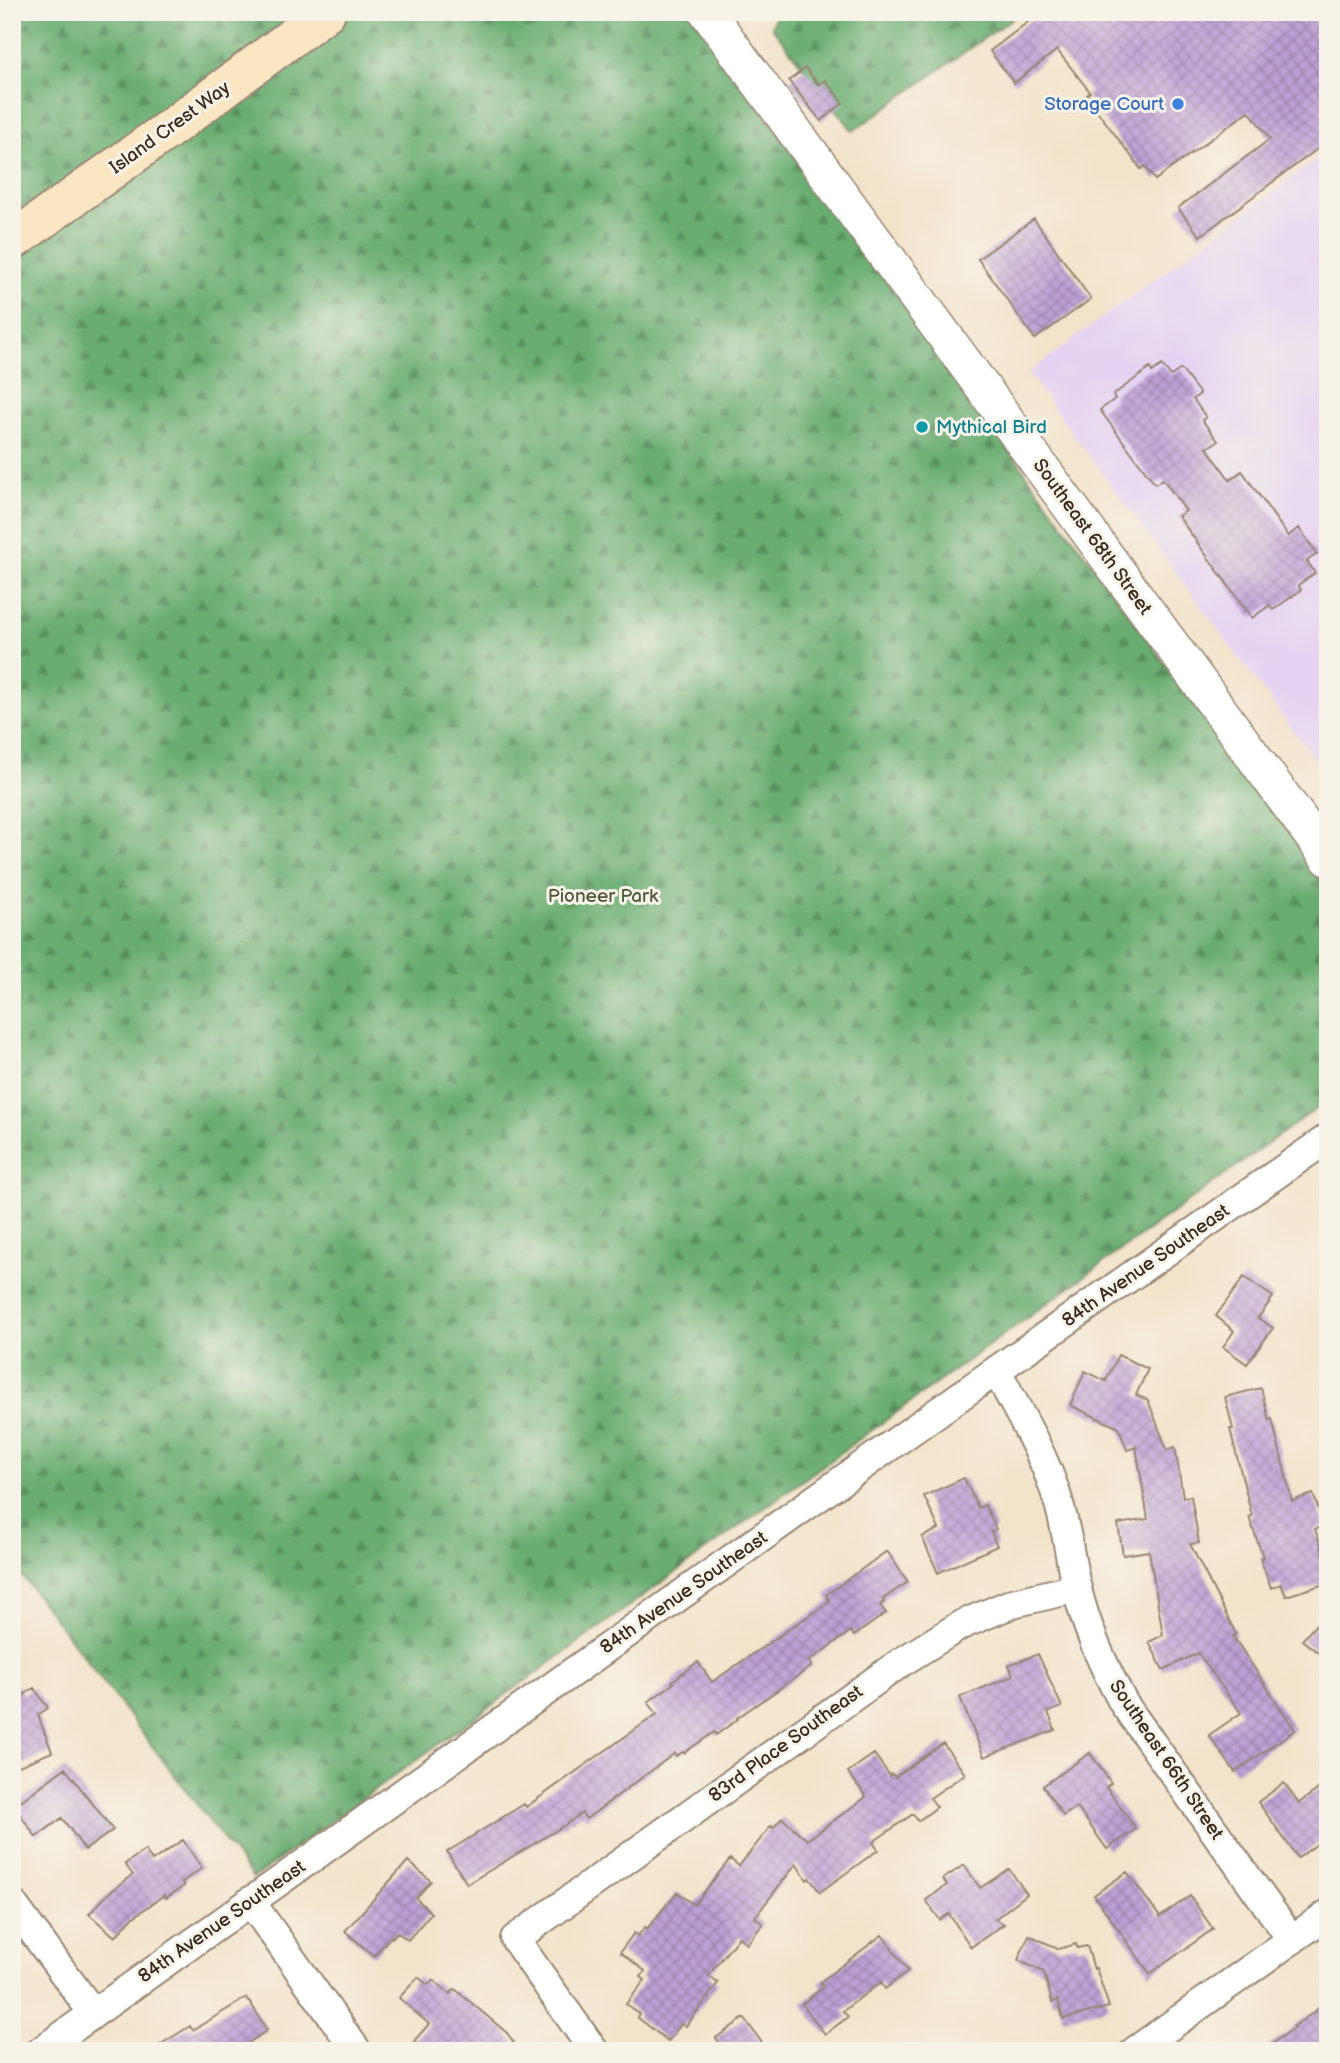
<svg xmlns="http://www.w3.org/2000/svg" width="1340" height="2063" viewBox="0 0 1340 2063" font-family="'Balsamiq Sans',sans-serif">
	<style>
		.built { fill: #e4d3f2 }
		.forest { fill: url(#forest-firs); stroke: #526c48; stroke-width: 2 }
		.building { fill: url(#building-cross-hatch) }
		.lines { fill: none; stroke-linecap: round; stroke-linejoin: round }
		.minor-casing { stroke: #978674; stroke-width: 32 }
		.tertiary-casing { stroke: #978674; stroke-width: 38 }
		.secondary-casing { stroke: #978674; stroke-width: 42 }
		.minor { stroke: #fff; stroke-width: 28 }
		.tertiary { stroke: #fff; stroke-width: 35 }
		.secondary { stroke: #fbe6c4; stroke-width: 38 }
		.shop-dot { fill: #3f7fe0; stroke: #f7f3e8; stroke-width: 2.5 }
		.culture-dot { fill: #0f9aa8; stroke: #f7f3e8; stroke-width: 2.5 }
		.labels { text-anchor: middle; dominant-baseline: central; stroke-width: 6; stroke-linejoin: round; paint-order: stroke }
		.shop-label { font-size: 19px; fill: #366cbe; stroke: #f7f3e8; text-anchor: end }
		.street-label { font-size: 19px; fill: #3b2a1e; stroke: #f7f3e8 }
		.culture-label { font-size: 19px; fill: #0d838f; stroke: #f7f3e8; text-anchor: start }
		.park-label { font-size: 19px; fill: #515a3d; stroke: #f7f3e8 }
	</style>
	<defs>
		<pattern id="forest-firs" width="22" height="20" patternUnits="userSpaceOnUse" patternTransform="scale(1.75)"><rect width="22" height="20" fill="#6aad72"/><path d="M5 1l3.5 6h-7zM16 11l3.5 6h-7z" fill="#588d5d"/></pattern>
		<pattern id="building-cross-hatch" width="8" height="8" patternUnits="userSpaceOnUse" patternTransform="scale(1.75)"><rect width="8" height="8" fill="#bea0d6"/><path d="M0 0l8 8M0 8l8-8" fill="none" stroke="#9c83ad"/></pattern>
	</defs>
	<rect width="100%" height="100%" fill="#f7f3e8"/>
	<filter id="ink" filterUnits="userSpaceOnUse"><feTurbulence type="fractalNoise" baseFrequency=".0143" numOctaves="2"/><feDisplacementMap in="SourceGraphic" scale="14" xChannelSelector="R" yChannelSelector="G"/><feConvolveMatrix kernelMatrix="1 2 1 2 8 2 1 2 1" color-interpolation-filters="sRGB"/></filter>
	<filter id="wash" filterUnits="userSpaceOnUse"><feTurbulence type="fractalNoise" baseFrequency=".00686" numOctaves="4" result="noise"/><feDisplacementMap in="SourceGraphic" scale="28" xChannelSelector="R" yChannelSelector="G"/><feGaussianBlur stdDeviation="1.57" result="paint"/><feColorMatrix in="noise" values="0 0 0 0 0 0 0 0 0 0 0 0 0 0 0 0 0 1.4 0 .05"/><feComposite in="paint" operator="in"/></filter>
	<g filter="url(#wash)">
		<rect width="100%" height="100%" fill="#f3e3cb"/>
		<!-- built -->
		<path class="built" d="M1328,151V778L1028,373Z"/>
		<!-- forest -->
		<path class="forest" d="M12,12H690L1328,888V1100L253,1878L12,1563Z
			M776,12H1021L853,131L772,27Z"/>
		<g id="blocks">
			<!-- building -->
			<path class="building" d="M1041,12H1320L1328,23V141L1200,236L1178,208L1270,139L1249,111L1155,180L1145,166L1141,169L1113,132L1086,96L1090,92L1057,50L1014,83L990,51Z
				M805,68L819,85L825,80L843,103L821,121L789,81Z
				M1034,219L1091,299L1035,339L978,259Z
				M1162,365L1171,376L1181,369L1200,394L1193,399L1206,417L1202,420L1218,441L1207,448L1230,480L1242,471L1288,536L1299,528L1317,554L1307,561L1315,573L1298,585L1301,590L1273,610L1270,605L1252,618L1178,516L1186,511L1163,479L1155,484L1100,410L1115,399L1113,395L1150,368L1152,372Z
				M1244,1277L1273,1297L1258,1318L1273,1328L1247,1364L1223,1347L1234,1331L1216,1316Z
				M1118,1355L1148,1369L1136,1395L1148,1400L1167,1450L1175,1447L1183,1497L1191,1496L1199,1543L1190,1544L1236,1634L1233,1636L1295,1730L1235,1772L1209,1735L1241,1713L1198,1653L1163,1670L1149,1642L1163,1635L1149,1551L1123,1555L1118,1524L1148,1519L1136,1447L1127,1450L1119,1428L1070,1405L1085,1371L1106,1381Z
				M1261,1388L1269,1420L1272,1419L1292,1501L1313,1494L1325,1526L1315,1529L1328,1566V1583L1286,1596L1281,1584L1271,1588L1260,1558L1263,1557L1249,1517L1252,1516L1230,1429H1233L1225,1397Z
				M964,1478L978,1508L985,1505L996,1529L991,1532L997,1546L938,1573L922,1537L939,1529L924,1496Z
				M887,1551L908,1582L883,1599L884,1602L880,1605L886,1613L854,1636L851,1631L809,1661L812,1666L737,1718L738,1719L716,1735L714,1732L684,1753L683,1752L676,1756L675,1753L586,1819L582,1813L565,1825L467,1884L447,1852L524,1804L526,1807L657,1714L648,1702L674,1683L672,1681L698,1662L712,1682L830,1601L826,1595Z
				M1328,1611V1660L1302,1640Z
				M1038,1654L1062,1707L1048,1712L1055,1730L984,1757L960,1697L1013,1676L1009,1665Z
				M12,1679L24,1695L34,1688L48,1708L38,1715L52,1752L12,1769Z
				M943,1743L965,1774L930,1798L937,1807L918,1821L913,1814L873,1842L878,1850L820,1892L809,1878L807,1880L796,1864L755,1917L763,1924L747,1944L739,1937L708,1976L718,1983L686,2026L682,2023L668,2041L637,2017L639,2014L626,2004L645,1980L641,1977L645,1971L620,1952L634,1933L638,1936L645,1927L647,1929L677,1892L694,1905L730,1859L739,1866L771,1826L773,1828L782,1818L807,1840L866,1797L848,1772L874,1754L890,1776L892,1774L895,1777Z
				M1090,1753L1111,1783L1106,1787L1136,1829L1107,1849L1077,1807L1063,1816L1043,1786Z
				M65,1768L113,1830L85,1850L62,1818L36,1837L14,1806Z
				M1328,1782V1836L1298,1858L1258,1802L1284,1783L1299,1803Z
				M183,1840L202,1868L182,1882L184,1886L166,1898L164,1895L131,1919L115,1937L89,1914L109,1893L133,1875L125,1864L145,1850L152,1861Z
				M408,1861L431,1881L416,1898L431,1913L408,1940L397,1932L392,1938L391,1936L374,1956L345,1931Z
				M964,1865L980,1888L1009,1869L1027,1894L995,1919L1004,1924L971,1947L949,1914L940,1920L926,1900L947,1885L943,1879Z
				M1127,1872L1160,1917L1190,1896L1213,1929L1150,1974L1094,1895Z
				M882,1935L908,1971L885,1989L881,1982L843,2011L848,2017L825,2034L802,2004L823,1987L820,1982Z
				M1029,1935L1059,1949L1076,1944L1077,1948L1087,1946L1094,1969L1096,1968L1109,2007L1063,2019L1058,2000L1052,2002L1044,1972L1018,1960Z
				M418,1977L428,1985L433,1980L450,1994L455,1989L507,2033L520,2051H426L414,2041L429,2024L399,1998Z
				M246,1998L248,2002H250L267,2030L237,2051H150L190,2026L193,2030Z
				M1328,2002V2051H1262L1294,2028L1293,2027Z
				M744,2018L768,2051H725L716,2038Z"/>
		</g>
	</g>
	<g filter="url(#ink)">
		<use href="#blocks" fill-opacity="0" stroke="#978674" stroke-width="2"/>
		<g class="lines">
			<defs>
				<path id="minor" d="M997,1371C1017,1410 1041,1449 1055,1491C1066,1521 1069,1555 1076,1585C1086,1628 1103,1666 1124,1704L1292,1940
					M250,1901L357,2051
					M12,1903L93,2013
					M41,2051L977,1384L1328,1138
					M594,2051L515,1939L900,1663L961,1625L1013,1603L1077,1588
					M1135,2051L1328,1914"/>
				<path id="tertiary" d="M707,12L1328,858"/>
				<path id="secondary" d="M12,241L176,124L326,12"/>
			</defs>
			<!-- minor casing -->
			<use href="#minor" class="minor-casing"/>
			<!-- tertiary casing -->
			<use href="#tertiary" class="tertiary-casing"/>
			<!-- secondary casing -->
			<use href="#secondary" class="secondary-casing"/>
			<!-- minor -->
			<use href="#minor" class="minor"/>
			<!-- tertiary -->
			<use href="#tertiary" class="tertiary"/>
			<!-- secondary -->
			<use href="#secondary" class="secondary"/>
		</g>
	</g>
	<!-- markers -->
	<circle class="shop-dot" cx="1178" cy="104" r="7"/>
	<circle class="culture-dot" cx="922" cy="427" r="7"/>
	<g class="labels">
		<!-- shop labels -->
		<g class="shop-label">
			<text x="1164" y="104">Storage Court</text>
		</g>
		<!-- street labels -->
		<g class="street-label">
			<text transform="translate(170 128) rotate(-36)">Island Crest Way</text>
			<text transform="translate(1092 537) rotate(54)">Southeast 68th Street</text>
			<text transform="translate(1146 1266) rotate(-35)">84th Avenue Southeast</text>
			<text transform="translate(684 1593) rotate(-35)">84th Avenue Southeast</text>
			<text transform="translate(786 1744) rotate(-36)">83rd Place Southeast</text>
			<text transform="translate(1166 1760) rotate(56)">Southeast 66th Street</text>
			<text transform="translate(222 1922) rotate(-35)">84th Avenue Southeast</text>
		</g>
		<!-- culture labels -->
		<g class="culture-label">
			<text x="936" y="427">Mythical Bird</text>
		</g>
		<!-- park labels -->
		<g class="park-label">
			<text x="603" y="896">Pioneer Park</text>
		</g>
	</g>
	<!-- margin -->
	<rect width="1340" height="2063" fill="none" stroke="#f7f3e8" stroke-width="42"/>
</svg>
